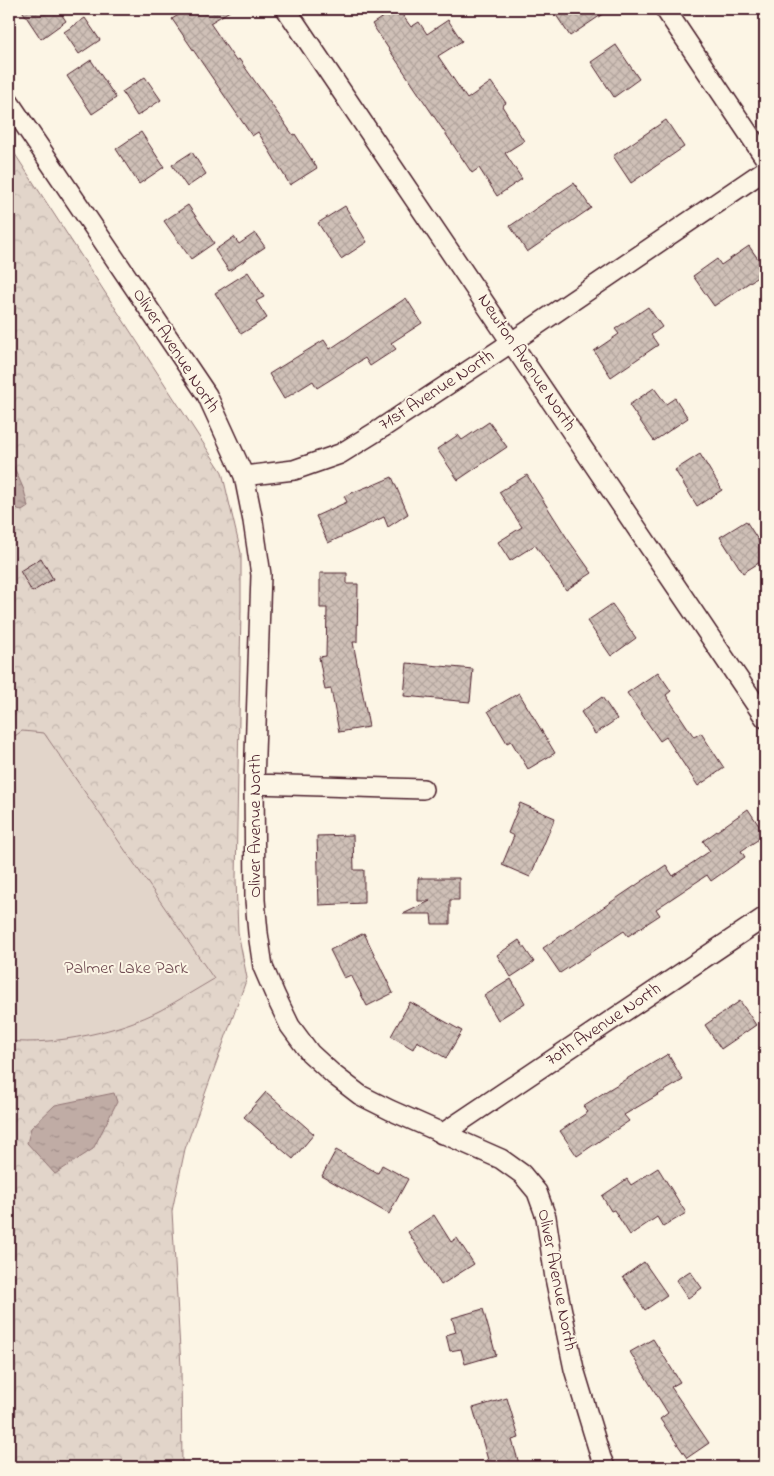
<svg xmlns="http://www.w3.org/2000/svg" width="774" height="1476" viewBox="0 0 774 1476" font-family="'Indie Flower',sans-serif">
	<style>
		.park { fill: url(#park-crowns); stroke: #967a7a }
		.pitch { fill: #e2d5ca; stroke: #967a7a }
		.water { fill: url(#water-ripples); stroke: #917474 }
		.building { fill: url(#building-cross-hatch); stroke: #4a1f2b }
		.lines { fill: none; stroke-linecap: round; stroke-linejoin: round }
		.street-casing { stroke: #4a1f2b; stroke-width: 22 }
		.street { stroke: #fcf5e5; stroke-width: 19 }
		.labels { text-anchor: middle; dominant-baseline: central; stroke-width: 4; stroke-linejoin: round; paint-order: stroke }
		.street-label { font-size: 18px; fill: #4a1f2b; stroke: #fcf5e5 }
		.park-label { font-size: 18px; fill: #704c53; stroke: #fcf5e5 }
	</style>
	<defs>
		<pattern id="park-crowns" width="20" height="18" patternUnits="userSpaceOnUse" patternTransform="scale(1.25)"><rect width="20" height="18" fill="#e2d5ca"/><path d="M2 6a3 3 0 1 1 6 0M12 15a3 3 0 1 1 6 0" fill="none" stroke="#c3b6ae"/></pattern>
		<pattern id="water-ripples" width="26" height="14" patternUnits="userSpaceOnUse" patternTransform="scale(1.25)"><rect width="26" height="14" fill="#c0aca5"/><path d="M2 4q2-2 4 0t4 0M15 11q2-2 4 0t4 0" fill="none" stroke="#9e8b87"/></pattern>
		<pattern id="building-cross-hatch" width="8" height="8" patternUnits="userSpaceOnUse" patternTransform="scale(1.25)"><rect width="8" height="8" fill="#cfc0b7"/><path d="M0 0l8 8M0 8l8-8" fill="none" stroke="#b3a59e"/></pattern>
	</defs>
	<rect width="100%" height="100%" fill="#fcf5e5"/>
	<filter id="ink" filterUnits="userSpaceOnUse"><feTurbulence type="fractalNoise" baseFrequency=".02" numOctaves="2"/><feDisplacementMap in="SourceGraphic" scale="10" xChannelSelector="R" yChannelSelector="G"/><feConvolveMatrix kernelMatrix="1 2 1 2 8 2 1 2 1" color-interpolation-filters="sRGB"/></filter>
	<g filter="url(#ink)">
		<!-- park -->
		<path class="park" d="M9,145L222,472L241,553V610L236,879L238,932L247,978L185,1149L172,1211L181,1367L182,1467H9Z"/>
		<!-- pitch -->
		<path class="pitch" d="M22,731L44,733L214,979C197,989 179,1000 161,1010C121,1031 54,1046 9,1041V740Z"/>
		<!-- water -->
		<path class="water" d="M9,456L24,490L28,507L22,511L9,504Z
			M114,1093L117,1102L93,1149L55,1174L27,1143L31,1128L55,1105Z"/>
		<!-- building -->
		<path class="building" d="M21,9H58L66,21L41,39Z
			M188,9H233L210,23L236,61L239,59L293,135L295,134L317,168L290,185L258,132L252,136L172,19Z
			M395,9H398L411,27L419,22L427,34L448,20L462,41L438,56L467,99L491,82L506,103L502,106L524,141L505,153L522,179L497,196L479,168L472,173L372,24Z
			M552,9H610L570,36Z
			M85,18L100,40L79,54L64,32Z
			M616,45L639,79L614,97L591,62Z
			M91,60L116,98L92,114L67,76Z
			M145,77L161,100L137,116L122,92Z
			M666,120L684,147L631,183L613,156Z
			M141,132L164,167L139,184L116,149Z
			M192,152L206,174L187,187L172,165Z
			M574,183L591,208L527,252L510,226Z
			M188,205L214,243L191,259L164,221Z
			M345,206L367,242L341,259L318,223Z
			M255,233L265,247L229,271L215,250L234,237L239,244Z
			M749,246L765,269V272L714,306L693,276L717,259L721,265Z
			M248,272L264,297L256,301L267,318L241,334L215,293Z
			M406,298L422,323L391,343L396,349L370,366L365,358L317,388L313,381L284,399L269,374L324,340L330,349Z
			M648,307L662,327L651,335L658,345L611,377L594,351L619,334L615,329Z
			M654,388L666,404L675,398L688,418L654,441L629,405Z
			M489,422L507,447L458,480L437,449L458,435L462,440Z
			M700,454L722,490L697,506L675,470Z
			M527,475L567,538L592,573L566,590L535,545L510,561L498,542L522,527L499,492Z
			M392,477L408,514L388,527L384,517L328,543L316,516L347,502L344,496L369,486V487Z
			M746,521L765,551V559L743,573L720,537Z
			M41,558L53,579L32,592L20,571Z
			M320,573H347V584H358L357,642H353L369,727L339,732L331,689L325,690L319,657L326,656L327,608H320Z
			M612,604L636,638L611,656L587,621Z
			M407,663L473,669L470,702L404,696Z
			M658,672L671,691L666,695L694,737L701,733L724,768L698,786L666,737L660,741L627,693Z
			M519,693L555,753L528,769L511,741L507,743L488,711Z
			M602,697L617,719L595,734L581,712Z
			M520,803L555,818L530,877L502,865L514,836L508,833Z
			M748,809L765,835L741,851L745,857L711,881L707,875L656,909L660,915L628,936L624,931L560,973L543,948L666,865L673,876L710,851L703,841Z
			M353,835L354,870H364V903L319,905L317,836Z
			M418,878H459V900H450V924H432L431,914H403L430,901H418Z
			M364,933L393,993L367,1006L351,975L344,978L330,950Z
			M519,940L534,962L511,977L497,955Z
			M511,979L525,1003L498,1020L484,996Z
			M740,1001L756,1025L721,1049L705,1025Z
			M410,1002L462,1031L446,1058L417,1041L413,1049L391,1036Z
			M668,1054L683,1080L624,1115L629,1121L577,1156L560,1131L588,1112L583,1106L608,1090Z
			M266,1092L314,1134L293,1159L244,1117Z
			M336,1150L378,1173L382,1165L408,1179L389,1214L322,1176Z
			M658,1168L686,1213L663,1227L657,1217L630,1235L614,1210L611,1211L602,1196L627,1179L631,1185Z
			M434,1215L451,1242L457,1238L474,1264L441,1285L408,1232Z
			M644,1262L667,1295L645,1310L623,1277Z
			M690,1271L702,1288L688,1298L676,1280Z
			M483,1309L496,1355L465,1364L461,1349L450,1351L446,1335L456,1332L452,1318Z
			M653,1339L680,1382L671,1387L709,1443L687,1458L660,1419L668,1413L630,1352Z
			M507,1398L519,1438L512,1440L520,1467H490L473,1408Z"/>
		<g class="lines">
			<defs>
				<path id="street" d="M286,9L765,718
					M665,9L765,158
					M9,102L207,395L244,476L253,521L261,575L254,784L255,900L258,933L263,967L276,997L290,1026L310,1053L334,1075L360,1095L390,1110L501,1159L522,1174L537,1192L546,1217L555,1278L574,1369L601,1458L605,1467
					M244,476L294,470L340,454L382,428L512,342L765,170
					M254,784L423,789
					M442,1134L765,917"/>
			</defs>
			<!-- street casing -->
			<use href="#street" class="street-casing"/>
			<!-- street -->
			<use href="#street" class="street"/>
		</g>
	</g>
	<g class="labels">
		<!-- street labels -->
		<g class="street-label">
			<text transform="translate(175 351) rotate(57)">Oliver Avenue North</text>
			<text transform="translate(526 363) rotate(56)">Newton Avenue North</text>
			<text transform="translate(437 391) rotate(-33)">71st Avenue North</text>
			<text transform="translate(256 826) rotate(-90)">Oliver Avenue North</text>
			<text transform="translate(604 1025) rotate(-34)">70th Avenue North</text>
			<text transform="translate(556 1280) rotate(79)">Oliver Avenue North</text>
		</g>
		<!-- park labels -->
		<g class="park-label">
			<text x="126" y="969">Palmer Lake Park</text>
		</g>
	</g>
	<!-- margin -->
	<rect width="774" height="1476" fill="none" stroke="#fcf5e5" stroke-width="30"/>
	<rect x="15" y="15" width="744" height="1446" fill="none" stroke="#4a1f2b" stroke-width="2" filter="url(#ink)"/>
</svg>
